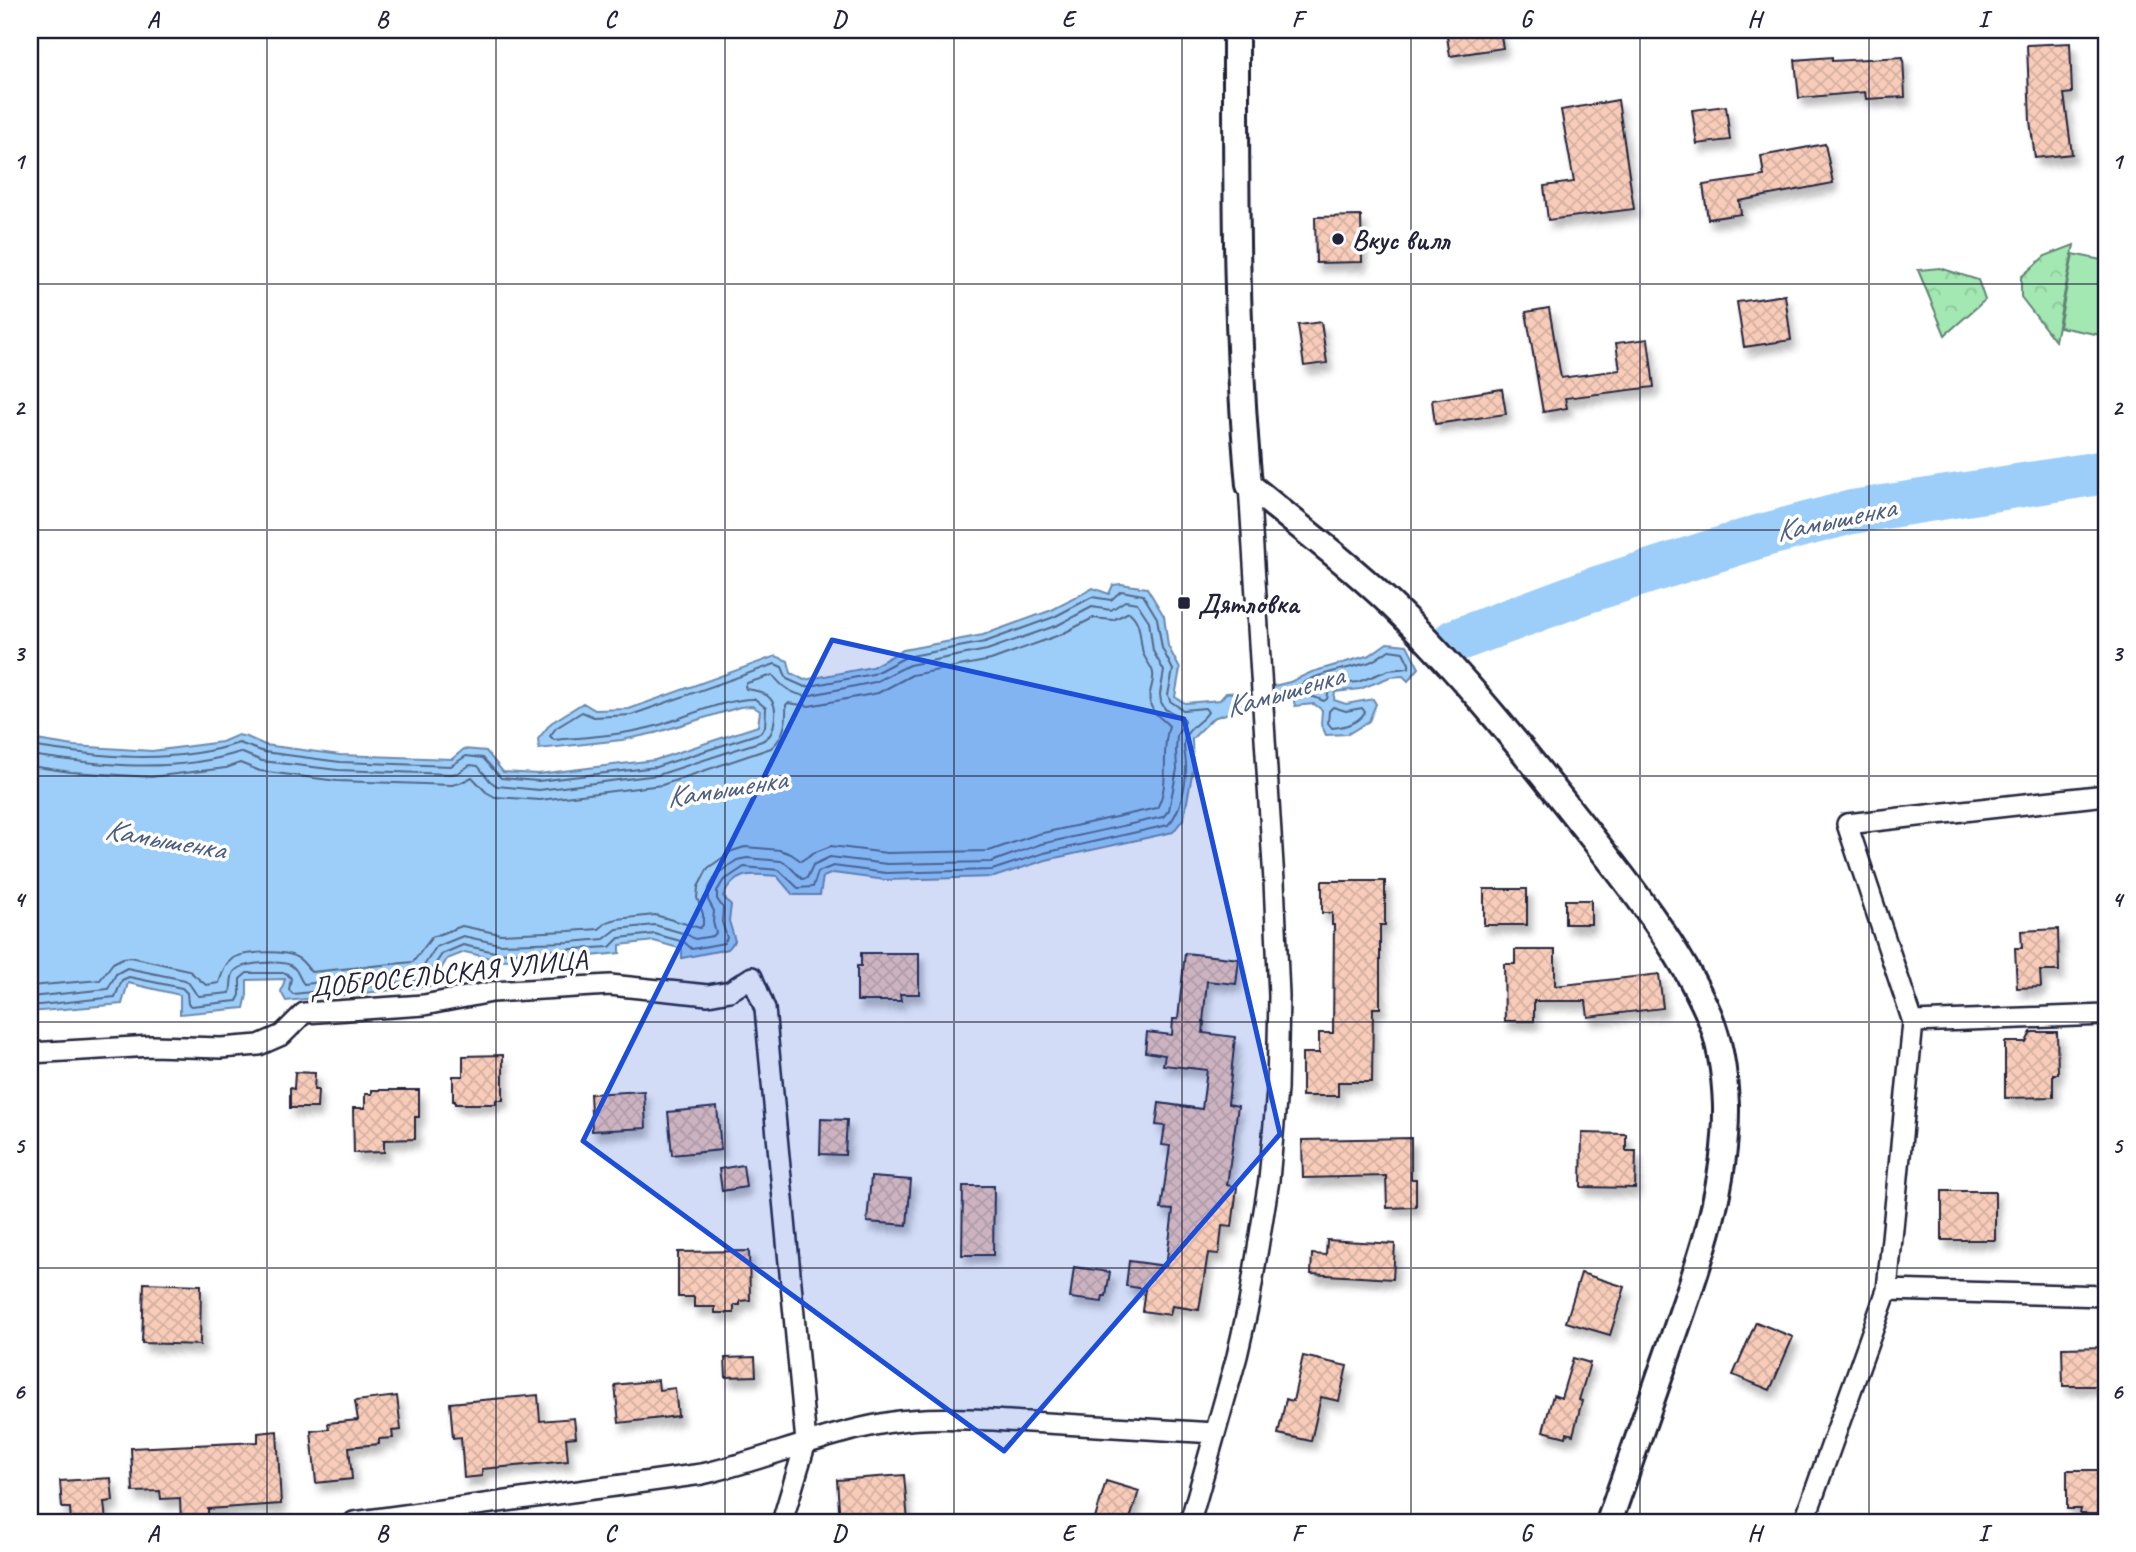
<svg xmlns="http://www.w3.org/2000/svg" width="2136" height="1552" viewBox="0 0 2136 1552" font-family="Caveat,sans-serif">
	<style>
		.grass { fill: #a3e7b2; stroke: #628476; stroke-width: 2 }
		.park { fill: url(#park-crowns); stroke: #628476; stroke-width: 2 }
		.water { fill: #9dcef9; stroke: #6c89ad; stroke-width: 2 }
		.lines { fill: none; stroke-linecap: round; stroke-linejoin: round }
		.shore { stroke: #536787; stroke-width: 2 }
		.river { stroke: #9dcef9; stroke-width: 44 }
		.building { fill: url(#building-cross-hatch); stroke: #22223b; stroke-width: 2; filter: url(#shadow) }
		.minor-casing { stroke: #22223b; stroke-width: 24 }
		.tertiary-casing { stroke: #22223b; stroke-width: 30 }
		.minor { stroke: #fff; stroke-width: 19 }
		.tertiary { stroke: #fff; stroke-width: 24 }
		.marked { fill: #1d4ed8; fill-opacity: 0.2; stroke: #1d4ed8; stroke-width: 5; stroke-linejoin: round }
		.grid { fill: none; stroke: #22223b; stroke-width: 2; stroke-opacity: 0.55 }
		.poi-dot { fill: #22223b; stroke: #fff; stroke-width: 2.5 }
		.labels { text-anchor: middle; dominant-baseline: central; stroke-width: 7; stroke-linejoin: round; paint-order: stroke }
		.poi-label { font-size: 28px; font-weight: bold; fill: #22223b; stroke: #fff; text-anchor: start }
		.street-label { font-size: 28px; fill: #22223b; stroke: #fff }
		.water-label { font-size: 30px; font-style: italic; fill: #4d5e7e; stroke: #fff }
		.neatline { fill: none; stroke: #22223b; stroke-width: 2.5 }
		.grid-label { font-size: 23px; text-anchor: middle; font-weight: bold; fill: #22223b }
	</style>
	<defs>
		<pattern id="park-crowns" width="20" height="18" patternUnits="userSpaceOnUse" patternTransform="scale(1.75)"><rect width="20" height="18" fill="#a3e7b2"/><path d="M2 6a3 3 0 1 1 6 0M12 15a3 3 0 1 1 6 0" fill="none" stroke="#8cc69a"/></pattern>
		<pattern id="building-cross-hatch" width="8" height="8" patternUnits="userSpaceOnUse" patternTransform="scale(1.75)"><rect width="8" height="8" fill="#f8ccb9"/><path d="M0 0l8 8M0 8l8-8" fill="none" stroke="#d4afa0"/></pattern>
		<filter id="shadow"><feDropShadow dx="4.5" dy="8" stdDeviation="3.5" flood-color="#0004"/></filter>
	</defs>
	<rect width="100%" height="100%" fill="#fff"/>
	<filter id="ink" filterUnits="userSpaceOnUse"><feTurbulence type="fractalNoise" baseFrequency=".0143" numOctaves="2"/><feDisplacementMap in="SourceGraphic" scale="14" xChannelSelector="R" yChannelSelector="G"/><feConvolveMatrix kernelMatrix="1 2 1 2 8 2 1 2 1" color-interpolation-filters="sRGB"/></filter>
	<g filter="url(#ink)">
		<!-- grass -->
		<path class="grass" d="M2073,254L2106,261V336L2059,327Z"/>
		<!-- park -->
		<path class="park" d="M2074,245L2055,341L2021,297V277L2045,256Z
			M1940,268L1978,280L1985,300L1945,335L1918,270Z"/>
		<!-- water -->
		<path class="water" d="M1121,584L1147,588L1164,616L1168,646L1180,669L1175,697L1185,703L1220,700L1226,693L1248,692L1290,682L1312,672L1370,655L1387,643L1407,645L1419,668L1408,681L1403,676L1390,677L1360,689L1335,692L1334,700L1346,704L1373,699L1376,704L1369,721L1348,734L1326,735L1321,724L1322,710L1314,704L1295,706L1292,693L1213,718L1192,739L1193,769L1184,818L1173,832L1046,860L994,877L886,880L833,873L823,877L820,895H793L777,876C753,874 736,870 723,896L731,905L729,921L735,941L728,949L682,958V949L654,941L620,945V953L571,958L498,960L465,952L447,959L431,986L286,1001L281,992L285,979L247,980V995L244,1008L180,1014V995L128,983L122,1004L30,1012V739L74,746L152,751L222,742L238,735L247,737L265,745L340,755L452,759L464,749L486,751L503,772L538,774L655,760L758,726L760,711L752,706L740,707L655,733L622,740L539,749L538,739L551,723L583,703L595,710L629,709L776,656L788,661L791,673L804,680L872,667L903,650L983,635L1052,610L1093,588L1109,594L1113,585Z"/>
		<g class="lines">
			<!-- shore -->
			<path class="shore" d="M1389,650L1403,652L1409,664V668L1389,670L1358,682L1333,685L1329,689L1327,699L1324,701L1314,697H1302L1298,688C1311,673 1350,669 1370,662C1377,659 1383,654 1389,650Z
				M1333,707L1346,711L1362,708L1365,712C1358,723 1344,727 1332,728L1328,723L1329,711Z
				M30,746C99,757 172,765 239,743L264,752L340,762L451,766L466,756L483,758L501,778L538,781L656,767L760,733L765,727L766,708L755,699C727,698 683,718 656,726C623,735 588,737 554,740L550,736L556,728L582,712L594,717L631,715L775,664L782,667L787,679L805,687L873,674L906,657L985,642L1054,617L1092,597L1111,600L1121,591L1143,595L1157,618L1162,648L1173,670L1168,695L1170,701L1183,710L1205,708L1208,712C1203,721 1190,726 1186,736C1181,746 1187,758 1186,769C1186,786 1180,813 1168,825L1044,853L992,870L886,873L833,866L818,872L813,887L798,888L779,870L744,867L723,881L717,891V899L723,908L722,922L727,938L724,943L692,949L684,942L655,934L619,938L610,947L499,953L463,945L442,954L425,980L293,994L289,990L291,978L286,973H247L240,979V995L237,1001L191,1006L188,1004L187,993L182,988L129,977L122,980L115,997L30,1006
				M30,755C99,765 173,774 240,752L262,761L338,770L451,774L458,773L470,765L478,766L490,781L497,786L539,790L658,775L762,741C770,737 773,732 774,723C779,701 768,691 746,689L745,686L747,683L773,675C781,686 791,694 806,696L875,682L909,665L987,650L1058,625L1092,607L1111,610L1125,601L1137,603L1149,621L1153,651L1164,671L1160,694L1161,702L1165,709L1184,719L1185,722L1177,735L1176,751L1177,769L1169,810L1163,817L1041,844L991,862L887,864L830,857L813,865L807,878L802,879L788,865L781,861L747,858L737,860L717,874L708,890V900L714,911L713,922L716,933L713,936L695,939L686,934L655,925L617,929L604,939L570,942L499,944L463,936L436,947L420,972L304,984C299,979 299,971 292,966C283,960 241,962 234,972C230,978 232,986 230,993L199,996C193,993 192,984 185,980L127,968L116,974L108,989L30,997
				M30,766L71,772L151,777L226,768L240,763L260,771L337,781L452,785L460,783L472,777L486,792L495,797L540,800L662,785L771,748C784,738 787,722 786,705L788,703L809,706L878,693L912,675L991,660L1062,634L1093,618L1113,620L1129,612C1142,622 1139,638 1143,653C1145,660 1152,666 1153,673C1155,684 1146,694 1151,706C1154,715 1163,719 1169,726C1160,752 1171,783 1157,808L1038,834L989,851L887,853L831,846L813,853L801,861L791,854L780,850L745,847L732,851L708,868L698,887L697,898L703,914V925L700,928L655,915L617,919L607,922L599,929L569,931L500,934L462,926L432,937L413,962L311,972C307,967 303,960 296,957C285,950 243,951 232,959C224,965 222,974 219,983L206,985L188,970L131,957L123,958L113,963L100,980L30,986"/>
			<!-- river -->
			<path class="river" d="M1454,641L1588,591L1761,536L1852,512L2106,472"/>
		</g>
		<!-- building -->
		<path class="building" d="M1446,30H1500L1503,48L1450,56Z
			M2070,43L2072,93L2064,94L2072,154L2035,158L2030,121L2027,45Z
			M1832,57V61L1903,57L1905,97L1866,99L1865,92L1799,98L1795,60Z
			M1618,100L1634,209L1548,220L1544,186L1574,182L1561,110Z
			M1726,106L1730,140L1697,144L1692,110Z
			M1825,144L1833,183L1739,201L1741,214L1708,219L1703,185L1764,176L1761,156Z
			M1361,216L1362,262L1316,263L1315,217Z
			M1785,295L1791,340L1744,347L1737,302Z
			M1549,308L1561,378L1620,370L1616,343L1648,339L1654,387L1565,398L1567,408L1543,412L1526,312Z
			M1321,322L1327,363L1304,366L1298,325Z
			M1502,389L1506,414L1435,424L1432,400Z
			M1322,881H1385V925H1380V1008H1373L1372,1082H1338V1096H1302V1053H1319V1033H1333L1334,925H1332V913H1322Z
			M1484,889H1527V925H1484Z
			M1565,900H1591V924H1565Z
			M2058,929L2059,971H2040L2041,987L2017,988L2015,948H2022L2021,931Z
			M1515,950H1555V986L1659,974L1663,1008L1588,1017L1586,1001H1534V1021H1505L1504,964H1515Z
			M861,953H919V994H900L901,1001H857V966H861Z
			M1185,953L1239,959L1236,984L1207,981L1203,1022H1204L1203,1033L1235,1037L1228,1104L1238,1106L1227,1185L1237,1187L1232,1227L1222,1226L1219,1254L1208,1253L1199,1310L1172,1306L1170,1315L1142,1311L1145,1289L1126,1286L1129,1261L1166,1266L1173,1210L1161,1209L1170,1146L1162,1145L1165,1126L1156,1125L1159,1103L1202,1109L1207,1070L1163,1065L1165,1055L1145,1052L1147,1032L1172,1035L1173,1019H1178Z
			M2031,1032H2057L2058,1074H2053V1097L2005,1098V1042H2026Z
			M503,1055V1100H496V1104H455V1101H453V1076H463V1056Z
			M295,1072L315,1073L314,1090H318L317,1108H290V1088L294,1089Z
			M372,1090H419V1117H415V1139L384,1140V1152L354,1153L353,1108H365V1094H372Z
			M644,1091L646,1128L592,1131L590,1094Z
			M717,1107L721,1150L672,1155L668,1112Z
			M821,1119L847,1120L845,1155L820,1154Z
			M1582,1133L1626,1134V1151H1636L1635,1188L1581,1187Z
			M1411,1138V1179H1416V1207L1387,1208L1386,1176L1303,1178L1302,1140Z
			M743,1165L746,1187L722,1191L719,1169Z
			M871,1177L911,1180L907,1225L867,1222Z
			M963,1186H994L993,1255H962Z
			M1942,1191H1995V1240H1942Z
			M1327,1240L1395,1244L1393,1279L1311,1274L1312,1254L1326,1255Z
			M749,1251L750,1300L740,1301V1305H734V1313H715V1307H694V1297H678V1252Z
			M1074,1267L1110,1272L1106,1296H1103L1102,1302L1070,1298Z
			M1581,1273L1625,1287L1610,1335L1566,1322Z
			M144,1283L201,1285L200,1345L142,1343Z
			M1756,1322L1793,1337L1770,1390L1733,1375Z
			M2106,1347V1386H2063L2062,1348Z
			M1303,1356L1347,1366L1339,1401L1321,1397L1311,1441L1278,1434L1286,1399L1293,1401Z
			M755,1357L756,1376L726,1377L725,1358Z
			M1573,1358L1590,1363L1579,1400L1582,1401L1573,1435L1567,1433L1566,1437L1543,1431L1553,1395L1561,1398Z
			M658,1380L659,1390L675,1388L678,1416L619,1423L615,1385Z
			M538,1395L540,1421L574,1418L576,1437L566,1438L568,1461L482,1469V1476L464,1478L461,1437L453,1438L450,1403Z
			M397,1396L401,1430L392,1431L393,1438L379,1439V1444L349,1447L352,1479L316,1483L311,1431L329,1429L328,1423L358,1420L355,1401Z
			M277,1431L281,1504L208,1509V1522H181L180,1498L161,1499L160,1491L133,1492L131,1448L258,1442V1433Z
			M2067,1470H2106V1514H2080L2081,1509H2067Z
			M904,1475L908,1522H840L837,1480Z
			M111,1478L113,1501L104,1502L106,1522H71L70,1508H62L60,1481Z
			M1106,1481L1139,1491L1129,1522H1094Z"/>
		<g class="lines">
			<defs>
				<path id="minor" d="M1913,1022L2106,1015
					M30,1053L152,1046L221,1048L259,1045L282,1035L304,1013L424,1005L492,992L610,985L708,995L730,991L752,977L765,1009L806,1442L782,1522
					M1887,1290L2106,1296
					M354,1522L702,1474C764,1460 823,1434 886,1423C933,1415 982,1420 1029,1422C1091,1426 1153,1429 1215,1433
					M1190,1522L1237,1356L1249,1303L1269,1180L1277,1090L1279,996L1274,881L1249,485
					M1804,1522L1887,1290L1913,1022L1847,824L2106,795"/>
				<path id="tertiary" d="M1236,30C1236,182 1235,333 1249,485C1301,528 1357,570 1405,618C1469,682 1526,754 1582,825C1627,881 1681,950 1709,1015C1721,1044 1725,1076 1726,1106C1727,1188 1699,1264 1672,1341C1651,1401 1630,1462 1609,1522"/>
			</defs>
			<!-- minor casing -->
			<use href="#minor" class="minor-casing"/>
			<!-- tertiary casing -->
			<use href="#tertiary" class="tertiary-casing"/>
			<!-- minor -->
			<use href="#minor" class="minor"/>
			<!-- tertiary -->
			<use href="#tertiary" class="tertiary"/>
		</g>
	</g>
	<!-- marked area -->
	<path class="marked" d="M832,640L1184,719L1280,1134L1004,1451L583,1141Z"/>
	<!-- grid -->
	<path class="grid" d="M267,30V1522M496,30V1522M725,30V1522M954,30V1522M1182,30V1522M1411,30V1522M1640,30V1522M1869,30V1522M30,284H2106M30,530H2106M30,776H2106M30,1022H2106M30,1268H2106"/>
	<!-- markers -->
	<g class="poi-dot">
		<circle cx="1338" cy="239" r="7"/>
		<rect x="1177" y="596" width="14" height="14" rx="3.5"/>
	</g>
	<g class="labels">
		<!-- poi labels -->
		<g class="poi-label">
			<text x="1352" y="239">Вкус вилл</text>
			<text x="1198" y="603">Дятловка</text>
		</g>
		<!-- street labels -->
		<g class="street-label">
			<text transform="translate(448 973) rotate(-6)">ДОБРОСЕЛЬСКАЯ УЛИЦА</text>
		</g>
		<!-- water labels -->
		<g class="water-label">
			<text transform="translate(1835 519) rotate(-12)">Камышенка</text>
			<text transform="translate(1284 691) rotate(-16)">Камышенка</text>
			<text transform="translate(726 788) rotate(-9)">Камышенка</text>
			<text transform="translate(165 839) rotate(10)">Камышенка</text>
		</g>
	</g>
	<!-- margin -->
	<rect width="2136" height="1552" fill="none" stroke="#fff" stroke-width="77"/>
	<rect x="38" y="38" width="2060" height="1476" class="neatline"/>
	<g class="grid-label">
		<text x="153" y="27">A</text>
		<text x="382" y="27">B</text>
		<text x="610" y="27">C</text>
		<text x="839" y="27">D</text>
		<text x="1068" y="27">E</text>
		<text x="1297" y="27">F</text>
		<text x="1526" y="27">G</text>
		<text x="1754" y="27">H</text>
		<text x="1983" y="27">I</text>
		<text x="19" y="169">1</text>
		<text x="2117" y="169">1</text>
		<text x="19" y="415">2</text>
		<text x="2117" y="415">2</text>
		<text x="19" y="661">3</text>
		<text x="2117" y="661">3</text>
		<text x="19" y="907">4</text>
		<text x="2117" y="907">4</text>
		<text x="19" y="1153">5</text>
		<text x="2117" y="1153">5</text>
		<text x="19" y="1399">6</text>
		<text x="2117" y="1399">6</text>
		<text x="153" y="1541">A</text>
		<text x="382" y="1541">B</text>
		<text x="610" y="1541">C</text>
		<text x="839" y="1541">D</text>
		<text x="1068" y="1541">E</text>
		<text x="1297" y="1541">F</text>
		<text x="1526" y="1541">G</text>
		<text x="1754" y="1541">H</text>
		<text x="1983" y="1541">I</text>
	</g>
</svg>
